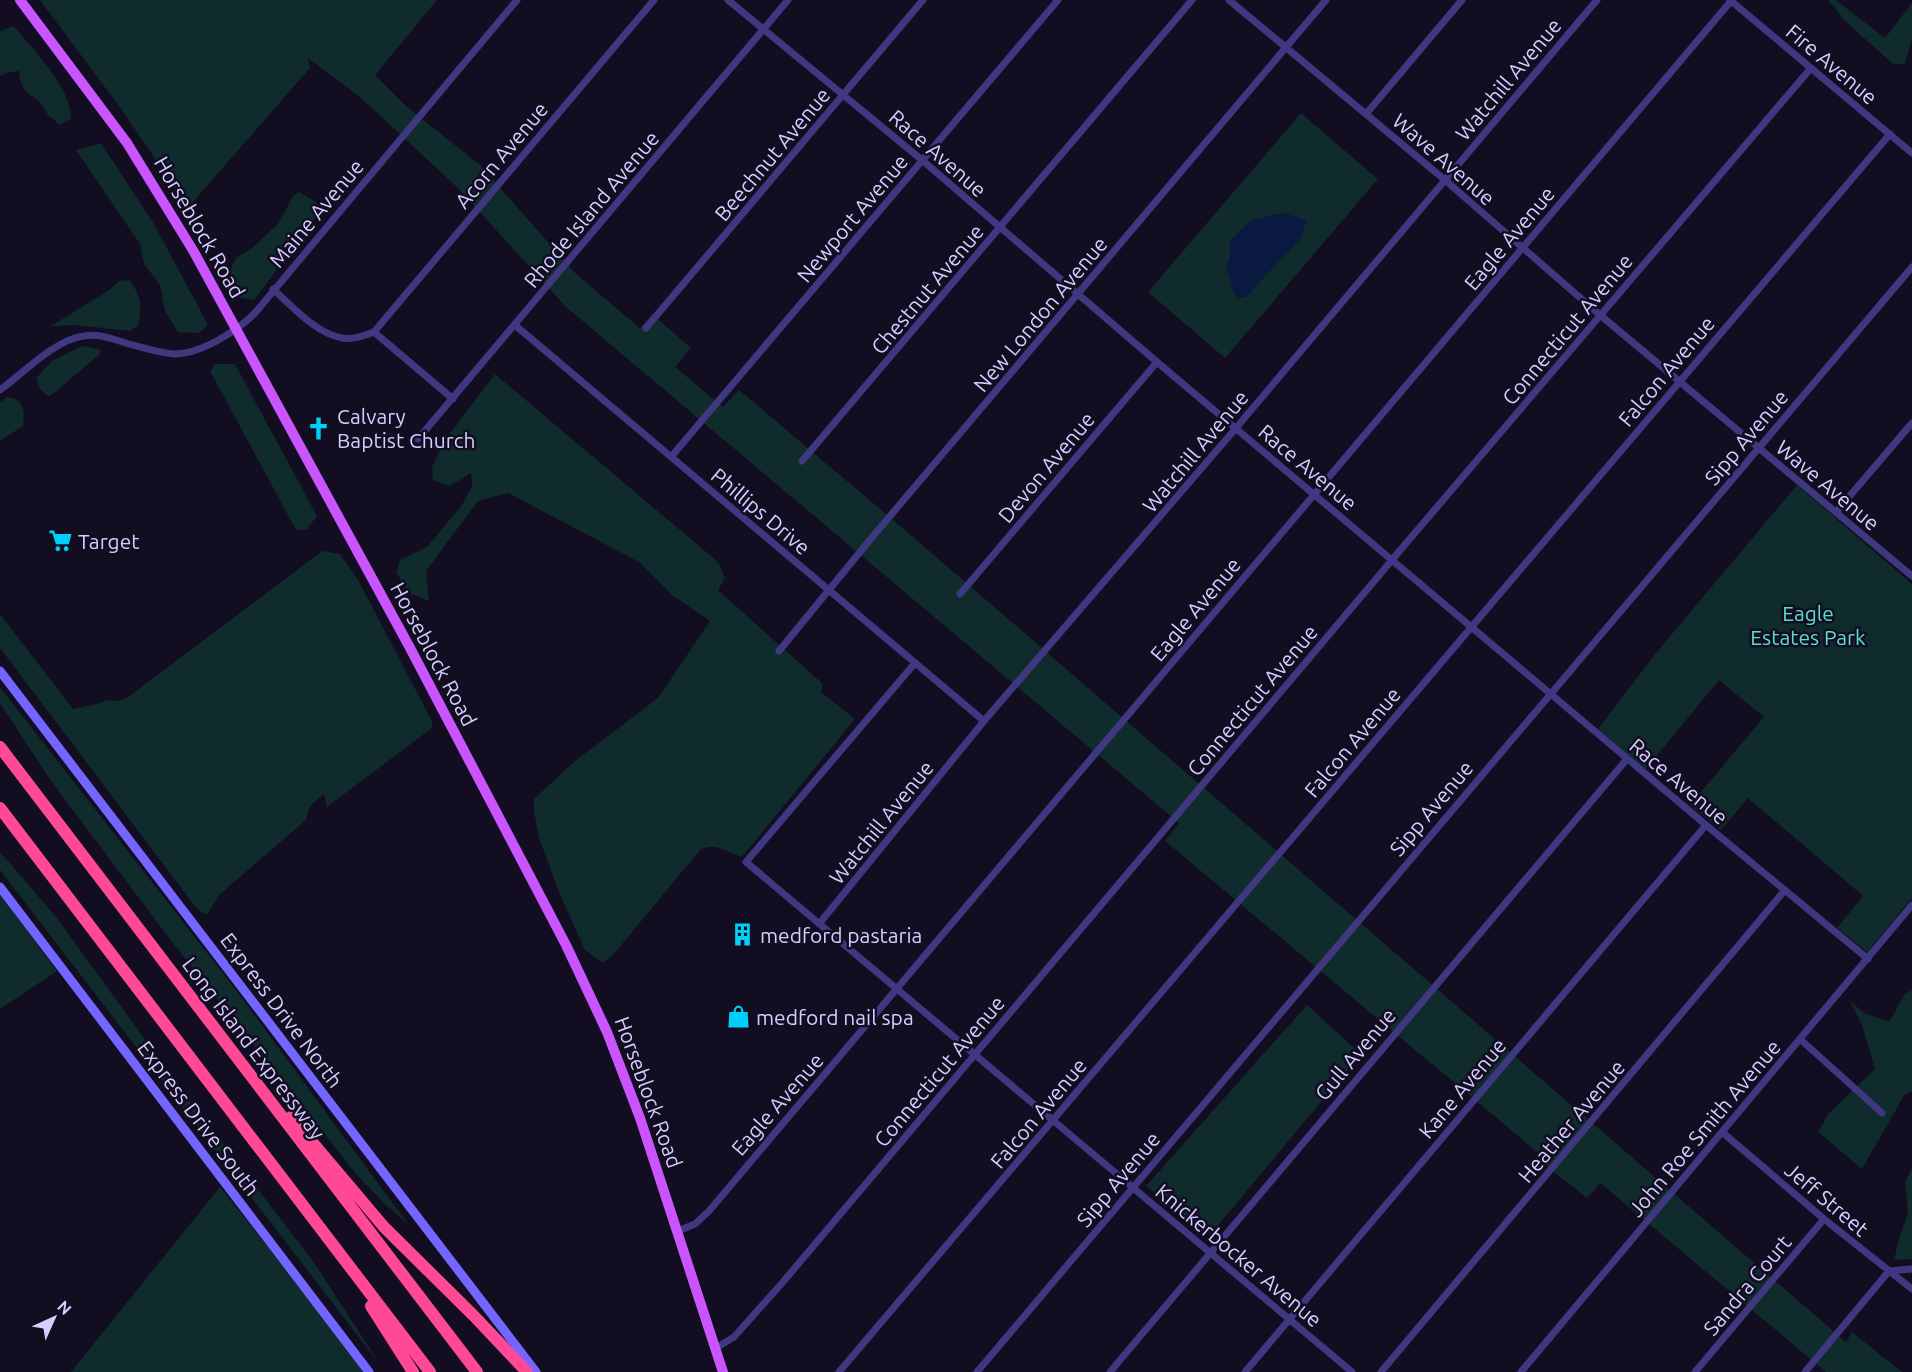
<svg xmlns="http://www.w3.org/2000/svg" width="1912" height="1372" viewBox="0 0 1912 1372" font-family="Ubuntu,sans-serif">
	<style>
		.green { fill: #102b2b }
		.water { fill: #09193f }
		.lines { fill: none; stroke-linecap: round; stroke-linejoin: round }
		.minor { stroke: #3f3881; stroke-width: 7 }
		.secondary { stroke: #7365ff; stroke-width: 9 }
		.primary { stroke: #ca55ff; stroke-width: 10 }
		.motorway { stroke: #ff4994; stroke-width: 12 }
		.labels { text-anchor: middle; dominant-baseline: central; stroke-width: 5; stroke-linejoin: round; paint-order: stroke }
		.street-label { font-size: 21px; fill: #d6ceff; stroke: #120d21 }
		.poi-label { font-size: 21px; fill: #d6ceff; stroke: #120d21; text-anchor: start }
		.park-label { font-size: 21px; fill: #59e0c7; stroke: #120d21 }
	</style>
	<rect width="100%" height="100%" fill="#120d21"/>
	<!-- green -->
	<path class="green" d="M40,0H437L375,75L406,106L480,165L577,275L640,328L652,314L691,348L675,367L723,407L739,390L905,530L1846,1342L1852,1332L1902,1372H1826L1600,1183L1587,1198L1545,1165L1548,1161L1165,841L1179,823L566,307L459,189L360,97L308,58L310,68L192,203L186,204L119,106Z
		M1828,0H1836L1885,38L1912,3V39L1905,64H1893L1845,21Z
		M14,26C33,50 72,88 71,119L60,125L48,115L40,102L25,91L19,78L20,71L5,73L0,76V31Z
		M1301,113L1378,179L1225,358L1148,292Z
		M101,143L154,224L208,325L199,333L178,332L165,311L160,285L144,264L140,244L76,150Z
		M299,192L324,207L254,300L240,298L227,276L236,258L252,248L278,224L293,196Z
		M129,280C142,297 142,305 138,326L130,331L76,325L51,326L109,290L119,281Z
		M82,346L100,349V354L49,397L40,389L36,378L52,361Z
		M215,364H235L317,516L307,529L296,530L210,371Z
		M495,374L718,562L725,578L718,590L823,684L821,692L855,719L742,857C728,852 715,842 700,850L613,955L603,963L585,950L561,897L539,838L534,811V799L575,761L658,698L710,621L672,595L639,562L508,493L478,501L426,571L429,601L409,593L396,572L400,560L427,547L462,505L472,486L471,473L450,486L433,480L432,467L445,440Z
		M8,397C24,399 25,412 23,426L0,441V402Z
		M1797,485L1912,584V898L1867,952L1837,928L1863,896L1748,798L1721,830L1690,805L1764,717L1719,680L1645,770L1598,729L1656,653Z
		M322,551L340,554L358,580L432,721V728L327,807L324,794L310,806L306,820L219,895L207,915L198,910L0,648V614L73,709L97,704L107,700L116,701L127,698Z
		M0,687L236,990L408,1224L385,1204L356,1174L169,938L51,781L0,703Z
		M0,852L57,918L172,1077L315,1264L381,1366L0,870Z
		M0,894L57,971L0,1009Z
		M1912,990V1091L1905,1094L1862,1169L1818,1132L1829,1113L1875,1069L1862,1025L1850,1001L1864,1013L1889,1022L1905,994Z
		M1307,1005L1361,1054L1210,1235L1146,1186Z
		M1912,1169V1259L1894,1260L1900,1235L1908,1213L1905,1182Z
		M220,1187L367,1372H71Z"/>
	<!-- water -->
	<path class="water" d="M1283,213L1307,220L1300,239L1246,297L1239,298L1234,294L1230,277L1226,268L1230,257V241L1251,220Z"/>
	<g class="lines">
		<!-- minor -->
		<path class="minor" d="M728,0L922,160L1157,362L1706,825L1868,959
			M1229,0L1445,180L1600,315L1912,576
			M1730,0L1912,153
			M1366,114L1462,0
			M273,289C292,306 315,333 342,338C353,340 363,336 374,332L453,399
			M516,326L984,721
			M646,328L923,0
			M374,332L654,0
			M0,390C23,373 56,339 84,336C100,333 115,340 129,344C144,348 159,353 174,354C201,354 237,331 255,313L517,0
			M418,439L788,0
			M671,457L1058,0
			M802,461L1192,0
			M1836,512L1912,423
			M960,594L1157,362
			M779,651L869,541L1326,0
			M915,663L746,862L1352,1372
			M819,924L984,721L1236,428L1597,0
			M1800,1039L1882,1113
			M1722,1132L1824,1219L1912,1289
			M678,1231L695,1224L709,1211L1731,1
			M716,1348L734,1337L783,1282L1397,554L1811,68
			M839,1372L1890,134
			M977,1372L1912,267
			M1110,1372L1627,759
			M1245,1372L1706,825
			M1381,1372L1785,890
			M1521,1372L1912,905
			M1695,1372L1824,1219
			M1805,1372L1889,1271L1911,1269"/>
		<!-- secondary -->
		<path class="secondary" d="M0,671L536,1372
			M0,887L369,1372"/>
		<!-- primary -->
		<path class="primary" d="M20,0L127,143L194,252L409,646L566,945L607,1032L640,1118L723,1372"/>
		<!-- motorway -->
		<path class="motorway" d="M0,747L477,1372
			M0,808L430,1372
			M291,1117L384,1227L474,1316L527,1372
			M371,1306L413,1372"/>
	</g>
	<!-- icons -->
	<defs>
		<symbol id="church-bare" viewBox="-9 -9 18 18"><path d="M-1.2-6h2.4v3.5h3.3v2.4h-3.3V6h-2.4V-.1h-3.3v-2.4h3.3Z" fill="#00cff9" stroke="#120d21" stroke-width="2.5" paint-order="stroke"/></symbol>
		<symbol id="supermarket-bare" viewBox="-9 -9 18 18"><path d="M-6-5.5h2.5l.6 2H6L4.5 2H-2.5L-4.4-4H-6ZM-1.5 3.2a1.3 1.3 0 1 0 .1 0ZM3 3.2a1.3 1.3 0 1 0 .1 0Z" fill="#00cff9" stroke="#120d21" stroke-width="2.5" paint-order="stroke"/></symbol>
		<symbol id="building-bare" viewBox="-9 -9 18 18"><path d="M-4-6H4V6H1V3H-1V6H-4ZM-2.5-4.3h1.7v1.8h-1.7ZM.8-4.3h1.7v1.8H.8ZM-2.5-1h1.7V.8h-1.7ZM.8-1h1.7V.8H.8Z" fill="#00cff9" stroke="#120d21" stroke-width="2.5" paint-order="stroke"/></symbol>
		<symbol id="shop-bare" viewBox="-9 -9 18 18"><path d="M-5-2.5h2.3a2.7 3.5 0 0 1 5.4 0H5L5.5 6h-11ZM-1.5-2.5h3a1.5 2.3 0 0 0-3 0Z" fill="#00cff9" stroke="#120d21" stroke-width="2.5" paint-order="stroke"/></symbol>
	</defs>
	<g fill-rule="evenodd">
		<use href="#church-bare" x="302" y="412" width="33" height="33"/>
		<use href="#supermarket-bare" x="44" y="524" width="33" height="33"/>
		<use href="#building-bare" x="726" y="918" width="33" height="33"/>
		<use href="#shop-bare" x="722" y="1000" width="33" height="33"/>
	</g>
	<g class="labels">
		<!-- street labels -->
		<g class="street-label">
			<text transform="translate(1832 64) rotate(40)">Fire Avenue</text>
			<text transform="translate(1508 79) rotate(-50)">Watchill Avenue</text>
			<text transform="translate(938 153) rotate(41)">Race Avenue</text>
			<text transform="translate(772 154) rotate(-50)">Beechnut Avenue</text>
			<text transform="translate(501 155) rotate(-50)">Acorn Avenue</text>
			<text transform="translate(1444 159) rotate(41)">Wave Avenue</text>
			<text transform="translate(591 209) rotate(-50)">Rhode Island Avenue</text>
			<text transform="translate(316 213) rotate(-50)">Maine Avenue</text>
			<text transform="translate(852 218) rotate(-50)">Newport Avenue</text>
			<text transform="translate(200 227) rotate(60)">Horseblock Road</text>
			<text transform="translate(1509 238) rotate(-50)">Eagle Avenue</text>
			<text transform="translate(927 289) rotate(-50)">Chestnut Avenue</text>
			<text transform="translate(1040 314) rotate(-50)">New London Avenue</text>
			<text transform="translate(1567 329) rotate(-50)">Connecticut Avenue</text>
			<text transform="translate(1666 371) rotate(-50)">Falcon Avenue</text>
			<text transform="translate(1746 437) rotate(-50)">Sipp Avenue</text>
			<text transform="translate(1195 451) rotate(-50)">Watchill Avenue</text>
			<text transform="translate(1046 467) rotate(-50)">Devon Avenue</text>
			<text transform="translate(1308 467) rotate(40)">Race Avenue</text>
			<text transform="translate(1828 485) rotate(40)">Wave Avenue</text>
			<text transform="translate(761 511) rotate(40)">Phillips Drive</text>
			<text transform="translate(1195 609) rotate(-50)">Eagle Avenue</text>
			<text transform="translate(434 654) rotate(62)">Horseblock Road</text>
			<text transform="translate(1252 700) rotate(-50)">Connecticut Avenue</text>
			<text transform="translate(1352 742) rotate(-50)">Falcon Avenue</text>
			<text transform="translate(1679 781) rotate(40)">Race Avenue</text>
			<text transform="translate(1431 808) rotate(-50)">Sipp Avenue</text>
			<text transform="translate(881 822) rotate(-51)">Watchill Avenue</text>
			<text transform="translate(282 1010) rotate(53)">Express Drive North</text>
			<text transform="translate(254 1048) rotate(53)">Long Island Expressway</text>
			<text transform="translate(1355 1054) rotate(-50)">Gull Avenue</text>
			<text transform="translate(939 1071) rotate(-50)">Connecticut Avenue</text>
			<text transform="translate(1462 1088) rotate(-50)">Kane Avenue</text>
			<text transform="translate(649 1092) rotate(70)">Horseblock Road</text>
			<text transform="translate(777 1104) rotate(-49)">Eagle Avenue</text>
			<text transform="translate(1038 1113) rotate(-50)">Falcon Avenue</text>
			<text transform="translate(199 1118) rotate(53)">Express Drive South</text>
			<text transform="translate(1571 1121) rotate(-50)">Heather Avenue</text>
			<text transform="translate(1704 1128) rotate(-50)">John Roe Smith Avenue</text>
			<text transform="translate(1118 1179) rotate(-50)">Sipp Avenue</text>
			<text transform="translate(1827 1199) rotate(40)">Jeff Street</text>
			<text transform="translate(1239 1255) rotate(40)">Knickerbocker Avenue</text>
			<text transform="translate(1747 1285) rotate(-50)">Sandra Court</text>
		</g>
		<!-- poi labels -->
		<g class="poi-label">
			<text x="337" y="416">Calvary<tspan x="337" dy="24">Baptist Church</tspan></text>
			<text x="78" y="541">Target</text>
			<text x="760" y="935">medford pastaria</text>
			<text x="756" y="1017">medford nail spa</text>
		</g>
		<!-- park labels -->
		<g class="park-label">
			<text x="1808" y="613">Eagle<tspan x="1808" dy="24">Estates Park</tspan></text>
		</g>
	</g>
	<!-- north arrow -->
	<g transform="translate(54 1318) rotate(45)" stroke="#120d21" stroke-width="4.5" paint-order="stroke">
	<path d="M0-4.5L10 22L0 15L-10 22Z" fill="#d6ceff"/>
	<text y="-9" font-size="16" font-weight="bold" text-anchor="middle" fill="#d6ceff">N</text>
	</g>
</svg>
